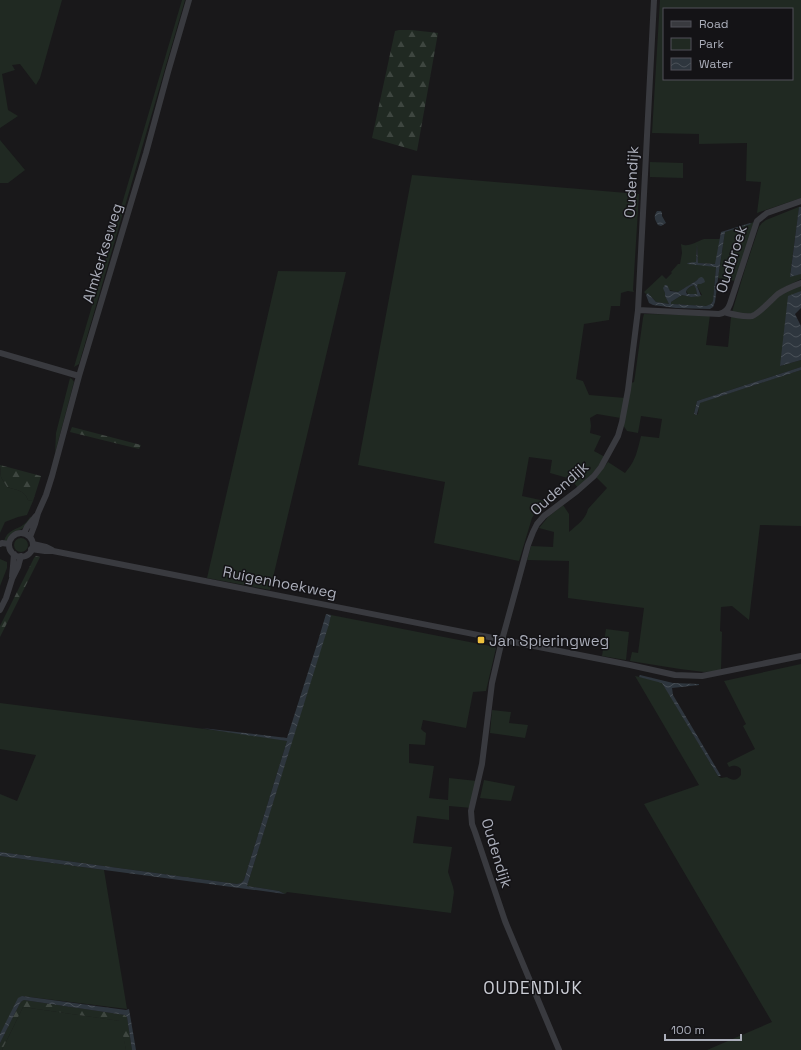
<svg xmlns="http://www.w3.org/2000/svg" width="801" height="1050" viewBox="0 0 801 1050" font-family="'Space Grotesk',sans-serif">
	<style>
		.green { fill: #202922; fill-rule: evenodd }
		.forest { fill: url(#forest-firs) }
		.water { fill: url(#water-waves); fill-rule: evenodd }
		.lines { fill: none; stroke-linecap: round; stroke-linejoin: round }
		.minor { stroke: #393a3f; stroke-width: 6 }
		.poi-dot { fill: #eec03d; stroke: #141316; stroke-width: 1.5 }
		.labels { text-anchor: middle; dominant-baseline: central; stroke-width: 3; stroke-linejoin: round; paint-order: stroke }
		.street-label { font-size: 15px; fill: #abaeba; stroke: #141316 }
		.poi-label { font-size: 15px; fill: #abaeba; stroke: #141316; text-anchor: start }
		.quarter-label { font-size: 17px; letter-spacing: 1px; fill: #ccced6; stroke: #141316 }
	</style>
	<defs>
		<pattern id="forest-firs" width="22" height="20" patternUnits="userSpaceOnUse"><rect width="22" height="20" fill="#202922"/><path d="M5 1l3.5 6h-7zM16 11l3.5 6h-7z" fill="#3e4640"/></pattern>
		<pattern id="water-waves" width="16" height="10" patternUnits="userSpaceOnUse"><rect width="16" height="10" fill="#2e363e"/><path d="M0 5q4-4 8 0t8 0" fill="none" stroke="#4a5158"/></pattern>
	</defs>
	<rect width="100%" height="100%" fill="#19181a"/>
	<!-- green -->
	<path class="green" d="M0,0H62L40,78L36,85L20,64L12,65L15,70L2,74L8,110L18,116L0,128Z
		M182,0H185L79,364L74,367Z
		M660,0H801V198L757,213L761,182L746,181L747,143L699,144V134L652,133ZM664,9H792V79H664Z
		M0,140L25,170L8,183H0Z
		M650,162L683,163V178L650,177Z
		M412,175L639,194L633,290L634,292L628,291L621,293L620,306H611L609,320L584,324L576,379L583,381L589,395L625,398L621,418L597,414L590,418L591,426L590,433L601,436L594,451L605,457L593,473L578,488L571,479L550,473L552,460L529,457L522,496L545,501L535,513L532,518L519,561L434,543L445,482L358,465Z
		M801,206L799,208L790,276L801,274V279L783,288L754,313L751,314L732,312L745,269L759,227L762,223L766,220Z
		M754,222L736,281L718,278L725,232Z
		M704,239H720L716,264L698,263L697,244L696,262L695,263L688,262L716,267L713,301L710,305L706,306L671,304V302L682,295L691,297L702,295L697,286L698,284L703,283L698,279L696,281L678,292L669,290H664L665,293V296L669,304L656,302L649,294H646L644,292L662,275L666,279L672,273L671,272L678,264H680L682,253L681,244C688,248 697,241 704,239Z
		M278,271L346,272L270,590L207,578Z
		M694,285L696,289L697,294H688L686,291C687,289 691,286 694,285Z
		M801,285V291L799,292L780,366L801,360V367L697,401L694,414L696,415L698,414L699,403L801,370V526L760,525L749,620L732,606L721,607L720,631L722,632L721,671L704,672L680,669L630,661L632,652L638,653L644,608L568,598L569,561L527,560L531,546L553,547L554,532L539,528L548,517L563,505L569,514V532C577,525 586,519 588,509L607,488L596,477L608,462L625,473C636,460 637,452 641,436L659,438L662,419L641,416L638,433L627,431L623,425L631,383L634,382L635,376L643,318L644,314L710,315L706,345L728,347L731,317H751L789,289Z
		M70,378L72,379L74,382L55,453L56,433Z
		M0,468L1,477L7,487C16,490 25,490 28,500L33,501L27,515L18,517L5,522L0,533Z
		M30,517H31C30,520 28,524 26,526C18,533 14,528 7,541H4C7,530 16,530 23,525C26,523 28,520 30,517Z
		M14 545a7 7 0 1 1 14 0a7 7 0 1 1-14 0Z
		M0,559L7,562V568L0,586Z
		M331,615L490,646L496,648L486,691L473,692L466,728L423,720L421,729L423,731L426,733L425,745L409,744V763L434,766L429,798L448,800L449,778L477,781L472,808L449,806V820L417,816L413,843L452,847L448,872L453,887L454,892L451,913L287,892L285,894L279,891L247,886Z
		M606,629L629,632L626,660L602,656Z
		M801,664V1050H707L772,1022L644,804L699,785L635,676L662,682L718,776L721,778L727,777C733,781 736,781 741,775V769C737,765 734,765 729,767L727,763L755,749L743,726L746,724L724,681Z
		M0,703L252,735L287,741L244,880L241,883L237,884L0,852V794L17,801L36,755L0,749Z
		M492,710L511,712L509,723L528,725L525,738L490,733Z
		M484,780L515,786L511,801L480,798Z
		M0,856L104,870L127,1009L22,996L0,1034Z
		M23,1007L121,1021L126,1050H2Z"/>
	<!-- forest -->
	<path class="forest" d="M399,30H412L438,33L417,151L372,138L395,31Z
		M72,427L141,445L139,449L70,432Z
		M0,465L41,476L33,501L28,500C25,490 16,490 7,487L1,477Z
		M36,556L40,557L0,637V626L34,558Z
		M24,1000L125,1015L127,1017L132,1050H126L120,1021L23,1007L2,1050H0V1043L20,1003L22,1001Z"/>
	<!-- water -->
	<path class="water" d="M799,207H801V274L790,277Z
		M657,211H661L662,213V216L666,223L661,226L658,225C655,220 653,217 657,211Z
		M750,223L751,224L725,232L719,271L715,302L713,307L710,309L676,308L653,305L649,303L646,295L648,293L656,302L669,304L665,296V293L663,288L665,285H667L670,291L678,292L696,281L699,278L702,277L704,279L705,282L701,284H698L697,286L701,296L691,297L682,295L671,302V304L706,306L711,304L713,301L716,267L688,264L687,263L696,262L697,244L698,263L715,264L721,232ZM694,285L696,289L697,294H687L686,292C686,289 691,286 694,285Z
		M801,291V308L795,314L801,326V360L780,366L788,296Z
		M801,367V370L700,403L697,414V415L694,414L697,401Z
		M326,614L331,615L329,624L247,886L279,891L285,894L0,856V852L237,884L241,883L244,880L287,741L213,730L202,728L287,738L318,641Z
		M640,675L673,683L699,684V685L672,688L673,695L721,776H718L662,683L639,677Z
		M22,996L126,1010L129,1009L136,1050H132L127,1017L125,1015L24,1000L22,1001L20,1003L0,1043V1034L18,998Z"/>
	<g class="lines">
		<!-- minor -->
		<path class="minor" d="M638,310L719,314C725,313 728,310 730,304L757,221L767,213L801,201
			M724,312C731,314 745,317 752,316C759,314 772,299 778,294C785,289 793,286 801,283
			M0,353L79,376
			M24,533L27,527L36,516
			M9 545a12 12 0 1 1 24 0a12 12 0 1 1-24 0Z
			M30,537L35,524L38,513L46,495L52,476L79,376L146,153L168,72L189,0
			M0,544L2,543L9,544
			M33,544L46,547L52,550
			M31,549L45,551H53L630,665L675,675L702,676L801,656
			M12,576L13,566L14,554
			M0,610L6,598L12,579L18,567L21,556
			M559,1050L505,921L475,832L472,824L471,811L482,764L492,683L502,640L528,545L533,532L537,524L544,516L577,491L594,476L601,467L618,436L622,422L628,390L638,310L654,0"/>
	</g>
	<!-- markers -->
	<rect class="poi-dot" x="477" y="636" width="8" height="8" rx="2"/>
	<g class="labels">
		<!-- street labels -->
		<g class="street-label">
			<text transform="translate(631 182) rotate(-87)">Oudendijk</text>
			<text transform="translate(102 253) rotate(-73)">Almkerkseweg</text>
			<text transform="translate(731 259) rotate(-72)">Oudbroek</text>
			<text transform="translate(559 488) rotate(-42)">Oudendijk</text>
			<text transform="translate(280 582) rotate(11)">Ruigenhoekweg</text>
			<text transform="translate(497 853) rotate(73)">Oudendijk</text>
		</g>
		<!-- poi labels -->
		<g class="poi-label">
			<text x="489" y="640">Jan Spieringweg</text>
		</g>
		<!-- quarter labels -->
		<g class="quarter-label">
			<text x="533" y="988">OUDENDIJK</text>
		</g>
	</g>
	<!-- legend -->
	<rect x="663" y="8" width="130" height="72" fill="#141316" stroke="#505158"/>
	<rect x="671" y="21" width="20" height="6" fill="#393a3f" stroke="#505158"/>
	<text x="699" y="28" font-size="12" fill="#abaeba">Road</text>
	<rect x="671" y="38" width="20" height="12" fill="#202922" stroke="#505158"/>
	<text x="699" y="48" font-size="12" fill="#abaeba">Park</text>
	<rect x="671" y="58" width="20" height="12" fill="url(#water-waves)" stroke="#505158"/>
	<text x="699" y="68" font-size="12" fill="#abaeba">Water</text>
	<!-- scale -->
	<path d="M665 1034v6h76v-6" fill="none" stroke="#abaeba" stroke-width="2"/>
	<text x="671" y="1034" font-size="12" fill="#abaeba" stroke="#141316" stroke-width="3" paint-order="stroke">100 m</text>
</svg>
